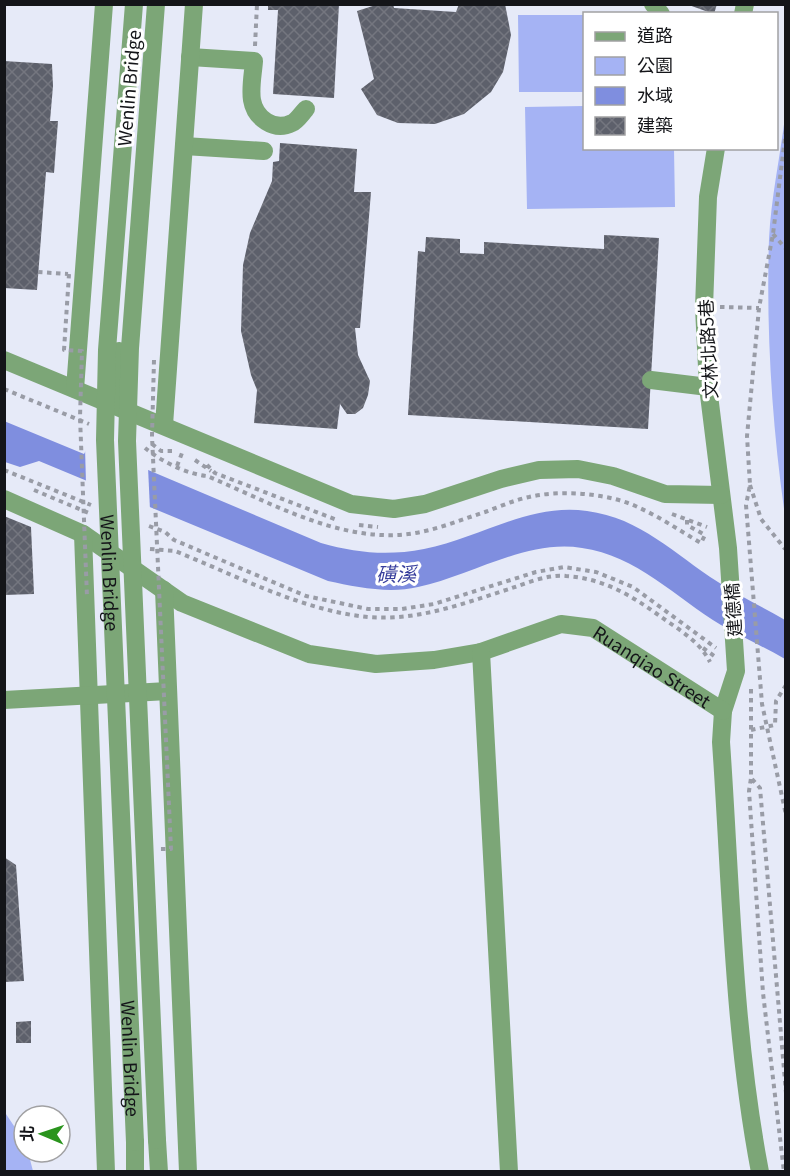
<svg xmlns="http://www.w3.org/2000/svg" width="790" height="1176" viewBox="0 0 790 1176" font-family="Georgia,'Noto Sans TC',serif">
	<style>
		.green { fill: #a5b3f4 }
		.water { fill: #7f8edf }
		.pier { fill: #e6eaf8 }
		.building { fill: url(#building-cross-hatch) }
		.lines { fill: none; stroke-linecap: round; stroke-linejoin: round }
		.path { stroke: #999ca6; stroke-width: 4; stroke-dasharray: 4.5 4.5; stroke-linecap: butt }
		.minor { stroke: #7ca677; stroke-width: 18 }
		.path-bridge { stroke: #999ca6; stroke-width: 4; stroke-dasharray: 4.5 4.5; stroke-linecap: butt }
		.minor-bridge { stroke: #7ca677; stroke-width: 18 }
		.labels { text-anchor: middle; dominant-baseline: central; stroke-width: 6; stroke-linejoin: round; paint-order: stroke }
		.street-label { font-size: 18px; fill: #141519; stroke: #fff }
		.water-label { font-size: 20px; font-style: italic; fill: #373e9c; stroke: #fff }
	</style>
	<defs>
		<pattern id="building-cross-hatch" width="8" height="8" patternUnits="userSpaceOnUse" patternTransform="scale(1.5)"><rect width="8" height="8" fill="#5d606b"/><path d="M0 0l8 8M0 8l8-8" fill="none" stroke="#74767f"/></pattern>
	</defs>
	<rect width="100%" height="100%" fill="#e6eaf8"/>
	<!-- green -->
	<path class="green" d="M518,15H584V92H519Z
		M584,106V148L674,149L675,207L527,209L525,107Z
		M785,117L786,516H785C772,424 766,332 769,239C771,199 780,157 785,117Z
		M4,1111L24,1141V1152H28L33,1171H5Z"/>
	<!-- water -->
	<path class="water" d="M4,421L84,454L89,445L321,543C356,553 388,556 424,549C480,538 528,503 587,511C641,518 674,554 718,582C739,596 763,607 785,620V659C764,647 742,637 721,625C676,598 636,555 582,548C526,539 471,576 418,587C389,594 356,587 328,581L39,461L20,467L5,462Z"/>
	<!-- pier -->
	<path class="pier" d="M89,442L148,467L150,510L86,484L85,447Z"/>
	<!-- building -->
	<path class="building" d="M268,4H339L334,98L273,94L278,10H268Z
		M379,4H393L394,8L456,12L459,4H505L511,35L503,72L491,92L464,114L435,124L398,123L377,115L361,89L374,79L357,11Z
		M686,4H717L714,14Z
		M4,61L52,64L53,86L50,121H58L54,173L46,172L37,290L4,288Z
		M280,143L357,149L354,192H371L360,328H355L358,355L370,381L368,395L363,408L355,414H347L340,404L337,429L254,423L257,390L251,375L241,331L243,265L250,233L272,181L273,162L279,161Z
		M604,235L659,238L648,429L408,415L418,251L425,252L426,237L460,239V253L484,254V242L604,249Z
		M4,516L31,527L34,594L4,595Z
		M4,857L16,865L24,981L4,982Z
		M31,1021V1043H16V1022Z"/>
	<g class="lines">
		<!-- path -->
		<path class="path" d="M255,46L257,4
			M786,130L773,234L759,308L747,436L750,485L746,505L762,704L786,815
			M773,234L786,249
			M38,272L68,274
			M720,307L759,308
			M4,389L89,424
			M152,444L161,451H172
			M145,448C161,461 186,474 207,476C267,501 331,538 397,535C427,534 457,521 485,512C499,507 514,500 529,497C559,490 600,493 628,503C654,513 677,529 701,543L705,535L687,525V519
			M195,460L211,471
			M207,465L215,473L337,520
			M177,466L182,453
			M4,470L91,505
			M750,485L761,519L785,549
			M34,490L91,514
			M672,514L707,527
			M359,525L378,527
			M149,526L165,532L174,540L306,596L368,609H402L434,604L536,572L564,567L596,572L633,587L716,648
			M150,549L175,551C235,575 303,611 368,617C418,621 462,604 509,589C527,583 548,574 566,576C601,578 629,594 657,614C676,628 699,640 710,662
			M703,648L717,658
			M751,689V778L749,791L763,993L784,1172
			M751,730L775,725L776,701L786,685
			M752,779L760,788L786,1093"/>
		<!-- minor -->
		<g class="minor">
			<path d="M653,4L661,14"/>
			<path d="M743,14L745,4"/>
			<path d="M190,57L254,61C253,74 250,88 252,100C255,118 274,132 292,123C297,121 302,113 306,109"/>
			<path d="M184,146L264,151"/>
			<path d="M716,148L708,197L704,308L708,387L728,548L736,671L723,711L721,742C731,885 733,1031 760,1172"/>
			<path d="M4,360L351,504L394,509L425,504L501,479L539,470L578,469L613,476L665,494L721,495"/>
			<path d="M651,380L708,387"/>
			<path d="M75,389L104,4"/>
			<path d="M116,406L119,351"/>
			<path d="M164,425L194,4"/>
			<path id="s1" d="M4,499L83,534L182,603L309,654L376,664L434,660L481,652L561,624L593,628L723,711"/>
			<path d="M83,534L106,1172"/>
			<path d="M164,590L188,1172"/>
			<path d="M481,652L509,1172"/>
			<path d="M4,700L168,691"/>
			<path d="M157,1140L159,1172"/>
			<path d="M135,1142V1172"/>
		</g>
		<!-- path-bridge -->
		<path class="path-bridge" d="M69,274L64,350L82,351L80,417L87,597
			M154,360L152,436L171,849H160"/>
		<!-- minor-bridge -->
		<g class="minor-bridge">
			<path id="s2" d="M134,4L107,350L105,440L135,1142"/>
			<path d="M156,4L130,348L127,441L157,1140"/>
		</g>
	</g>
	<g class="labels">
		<!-- street labels -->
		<g class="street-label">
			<text transform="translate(128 88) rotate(-85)">Wenlin Bridge</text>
			<text transform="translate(707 349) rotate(-93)">文林北路5巷</text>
			<text stroke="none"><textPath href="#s2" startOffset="570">Wenlin Bridge</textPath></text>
			<text transform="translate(732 610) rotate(-94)">建德橋</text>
			<text stroke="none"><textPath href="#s1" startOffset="705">Ruanqiao Street</textPath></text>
			<text stroke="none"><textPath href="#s2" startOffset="1056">Wenlin Bridge</textPath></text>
		</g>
		<!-- water labels -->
		<g class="water-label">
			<text transform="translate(396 573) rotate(-1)">磺溪</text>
		</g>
	</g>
	<!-- border -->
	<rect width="790" height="1176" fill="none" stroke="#141519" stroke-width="12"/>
	<!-- legend -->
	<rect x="583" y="12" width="195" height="138" fill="#ffffff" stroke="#a1a1a3" stroke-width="1.5"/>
	<rect x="595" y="32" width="30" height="9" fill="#7ca677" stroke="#a1a1a3" stroke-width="1.5"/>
	<text x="637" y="42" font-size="18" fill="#141519">道路</text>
	<rect x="595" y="57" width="30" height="18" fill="#a5b3f4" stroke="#a1a1a3" stroke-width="1.5"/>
	<text x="637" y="72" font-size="18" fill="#141519">公園</text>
	<rect x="595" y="87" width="30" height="18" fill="#7f8edf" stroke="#a1a1a3" stroke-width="1.5"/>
	<text x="637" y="102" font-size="18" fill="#141519">水域</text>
	<rect x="595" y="117" width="30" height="18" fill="url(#building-cross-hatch)" stroke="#a1a1a3" stroke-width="1.5"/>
	<text x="637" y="132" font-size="18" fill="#141519">建築</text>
	<!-- north arrow -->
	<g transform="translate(42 1134) rotate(272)"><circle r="28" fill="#ffffff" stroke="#a1a1a3" stroke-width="1.5"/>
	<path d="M0-4.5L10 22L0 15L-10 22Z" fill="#2a941d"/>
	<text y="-9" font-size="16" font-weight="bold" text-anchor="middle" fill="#141519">北</text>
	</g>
</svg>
